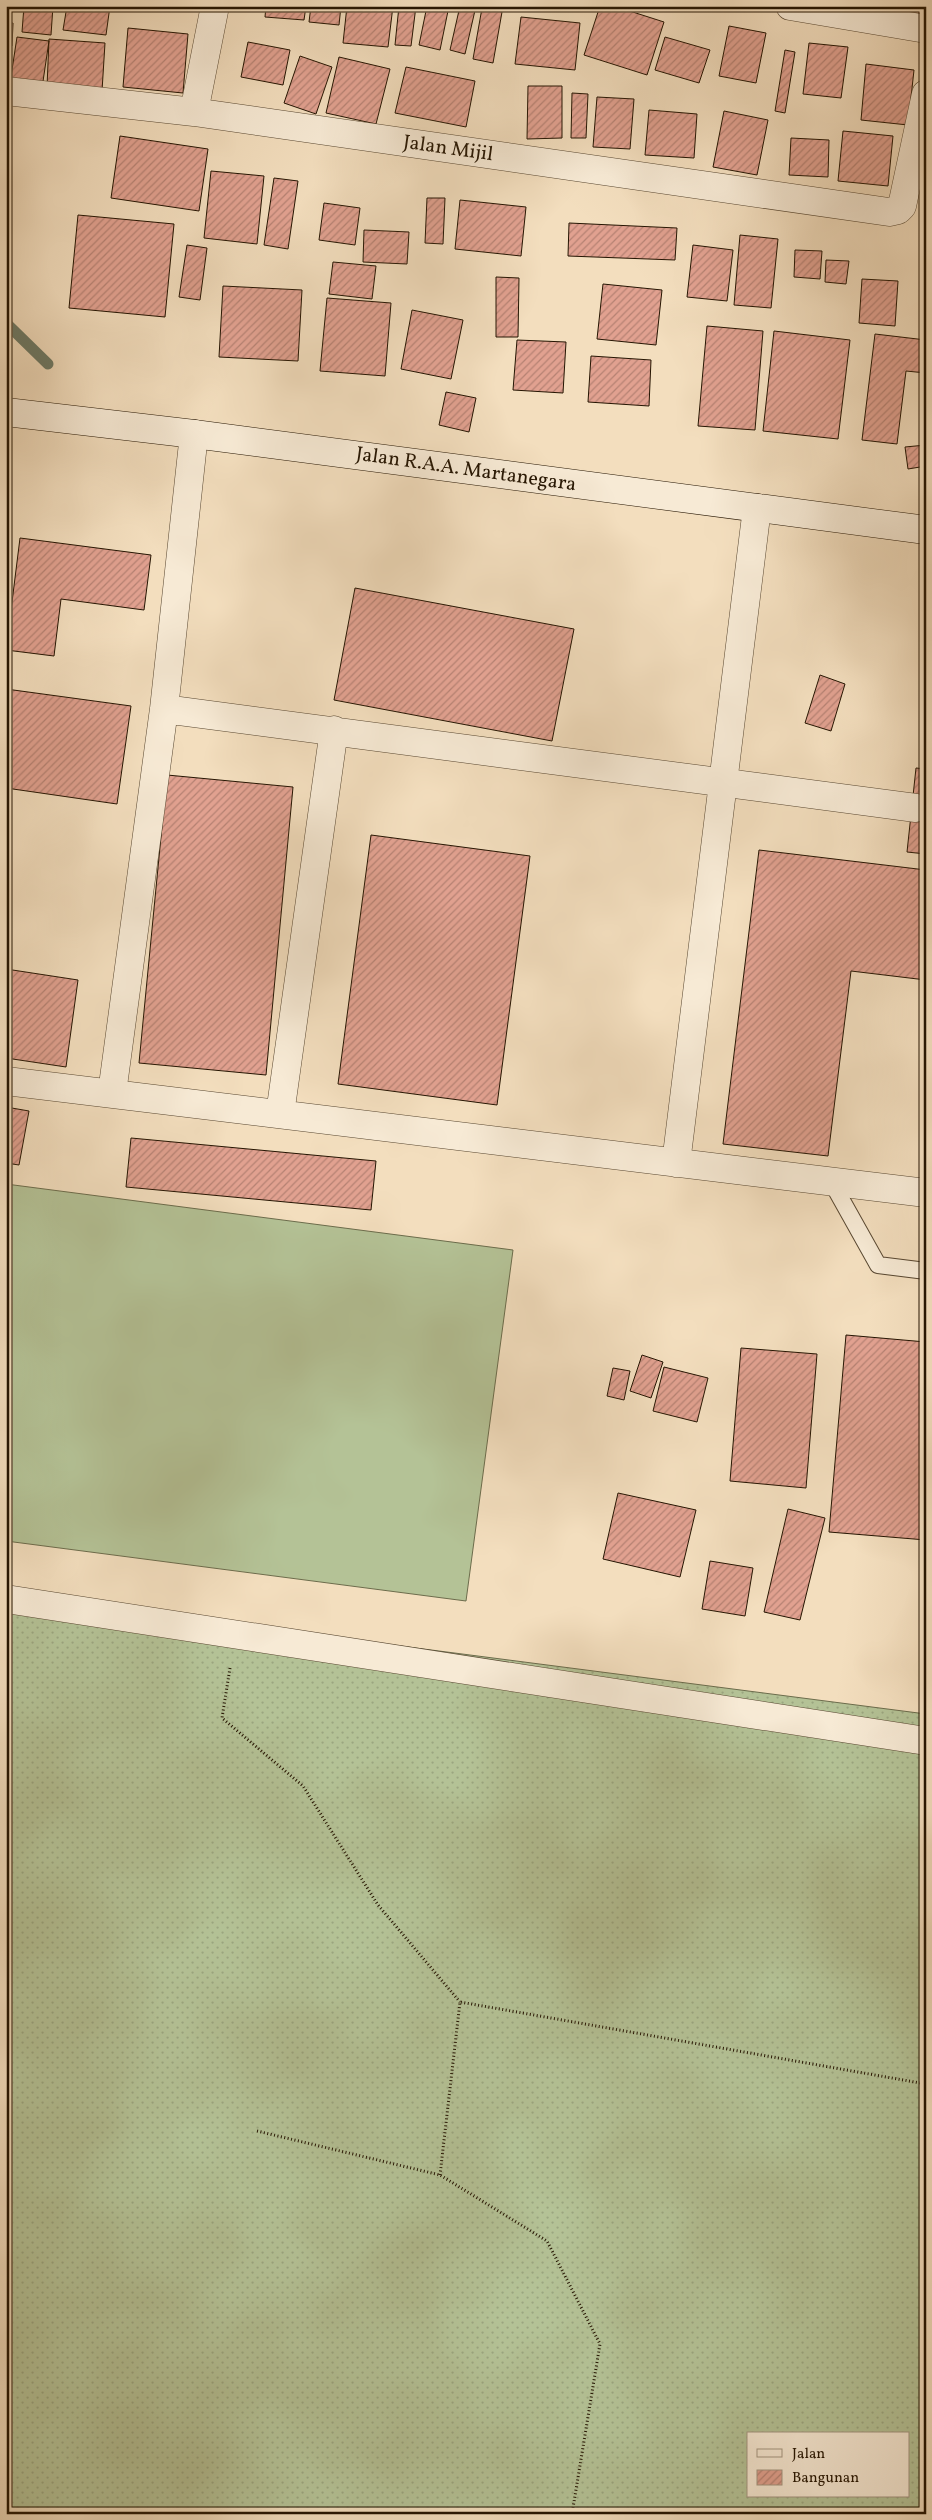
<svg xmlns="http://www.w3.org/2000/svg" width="932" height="2520" viewBox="0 0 932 2520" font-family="Vollkorn,serif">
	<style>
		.grass { fill: url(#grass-dots); stroke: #6c6c4c; fill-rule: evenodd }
		.pitch { fill: #b4c296; stroke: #6c6c4c }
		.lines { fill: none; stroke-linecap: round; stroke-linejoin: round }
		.stream { stroke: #6d7a67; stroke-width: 11 }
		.building { fill: url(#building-hatch); stroke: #251502 }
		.service-casing { stroke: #584731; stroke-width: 18 }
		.minor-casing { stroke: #584731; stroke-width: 29 }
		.secondary-casing { stroke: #251502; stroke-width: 29 }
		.path { stroke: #251502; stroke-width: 3; stroke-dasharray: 1 2.5; stroke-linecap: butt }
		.service { stroke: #f7ead5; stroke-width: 16 }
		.minor { stroke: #f7ead5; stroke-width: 28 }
		.secondary { stroke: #f7ead5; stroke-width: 28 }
		.labels { text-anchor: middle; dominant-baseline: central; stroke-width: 4; stroke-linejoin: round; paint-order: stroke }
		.street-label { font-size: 20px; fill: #251502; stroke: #f7ead5 }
	</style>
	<defs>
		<pattern id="grass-dots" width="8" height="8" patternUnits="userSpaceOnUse" patternTransform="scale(1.25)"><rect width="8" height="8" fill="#b4c296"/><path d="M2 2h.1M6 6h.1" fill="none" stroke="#9ba680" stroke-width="1.8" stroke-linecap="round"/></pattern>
		<pattern id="building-hatch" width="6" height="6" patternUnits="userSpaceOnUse" patternTransform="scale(1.25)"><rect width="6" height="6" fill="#e1a190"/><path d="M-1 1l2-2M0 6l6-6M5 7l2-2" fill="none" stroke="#b68273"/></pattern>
	</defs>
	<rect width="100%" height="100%" fill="#f3debe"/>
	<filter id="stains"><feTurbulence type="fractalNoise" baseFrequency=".004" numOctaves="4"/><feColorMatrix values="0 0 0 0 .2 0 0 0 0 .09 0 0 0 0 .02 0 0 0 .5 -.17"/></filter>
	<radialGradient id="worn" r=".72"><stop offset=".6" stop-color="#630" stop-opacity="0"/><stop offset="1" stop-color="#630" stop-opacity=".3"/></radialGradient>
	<!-- grass -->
	<path class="grass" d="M6,1595L926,1714V2514H6ZM748,2434H908V2496H748Z"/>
	<!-- pitch -->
	<path class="pitch" d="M6,1184L513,1250L466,1601L6,1541Z"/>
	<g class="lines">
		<!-- stream -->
		<path class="stream" d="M6,323L48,364"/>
	</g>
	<!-- building -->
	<path class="building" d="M24,6H53L51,35L22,32Z
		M67,6H110L106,35L63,30Z
		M162,6H182V10Z
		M266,6H306L304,20L265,17Z
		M311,6H341L339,25L309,22Z
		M347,6H393L388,47L343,43Z
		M399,6H416L411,46L395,45Z
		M427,6H449L440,50L419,45Z
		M460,6H476L465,54L450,50Z
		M600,6H614L664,22L647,75L584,55Z
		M910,6H926V16L909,11Z
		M482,8L502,12L493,63L473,59Z
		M521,17L580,23L575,70L515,64Z
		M6,23H13L12,46L6,45Z
		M729,26L766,33L756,83L719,76Z
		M128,28L188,34L183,93L123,87Z
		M17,37L49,41L42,88L10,83Z
		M665,37L710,50L699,83L655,70Z
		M49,39L105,43L102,91L47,87Z
		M248,42L290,50L283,85L241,77Z
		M809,43L848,47L841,98L803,94Z
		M785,50L795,52L785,113L775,111Z
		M300,56L332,67L316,114L284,103Z
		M339,57L390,69L376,124L326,113Z
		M866,64L914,70L908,125L861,120Z
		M406,67L475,81L466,127L395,113Z
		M528,86H562V138L527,139Z
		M572,93L588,94L586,138H571Z
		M597,97L634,99L630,149L593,147Z
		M649,110L697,114L694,158L645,155Z
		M724,111L768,120L757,175L713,167Z
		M843,131L893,136L888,186L838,181Z
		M120,136L208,149L199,211L111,198Z
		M791,138L829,140L828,177L789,175Z
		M211,171L264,176L257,244L204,238Z
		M274,178L298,181L288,249L264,245Z
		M427,198H445L443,244L425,243Z
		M460,200L526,207L521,256L455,249Z
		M324,203L360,208L355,245L319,240Z
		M78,215L174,224L165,317L69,308Z
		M569,223L677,228L675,260L568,256Z
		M364,230L409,232L407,264L363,262Z
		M740,235L778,239L771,308L734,305Z
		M187,245L207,248L200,300L179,297Z
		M693,245L733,250L727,301L687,297Z
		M795,250L822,251L820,279L794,277Z
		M826,260L849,261L846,284L825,282Z
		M333,262L376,266L372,299L329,294Z
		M496,277L519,278L518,337H496Z
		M862,279L898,281L895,326L859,323Z
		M603,284L662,290L656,345L597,339Z
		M223,286L302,290L298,361L219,357Z
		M327,298L391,303L385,376L320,371Z
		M412,310L463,320L451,379L401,369Z
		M707,326L763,331L755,430L698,426Z
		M774,331L850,340L838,439L763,431Z
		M875,334L926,340V373L906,371L897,444L862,440Z
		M517,340L566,342L563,393L513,390Z
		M591,356L651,360L649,406L588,402Z
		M446,392L476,398L469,432L439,425Z
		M926,445V466L908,469L905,447Z
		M20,538L151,555L144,610L61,599L54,656L6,650Z
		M355,588L574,629L552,741L334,700Z
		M820,675L845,684L831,731L805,723Z
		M6,689L131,706L117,804L6,788Z
		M916,768L926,769V854L907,852Z
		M167,775L293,787L266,1075L139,1063Z
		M371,835L530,856L497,1105L338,1084Z
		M759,850L926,870V980L851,971L828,1156L723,1144Z
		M6,969L78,980L66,1067L6,1058Z
		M6,1107L29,1111L19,1165L6,1163Z
		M131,1138L376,1161L371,1210L126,1187Z
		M846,1335L926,1342V1540L829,1532Z
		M741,1348L817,1354L806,1488L730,1481Z
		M642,1355L663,1362L651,1398L630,1391Z
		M664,1367L708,1378L697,1422L653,1411Z
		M613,1368L630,1371L624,1400L607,1396Z
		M618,1493L696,1510L680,1577L603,1559Z
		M788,1509L825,1518L800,1620L764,1612Z
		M710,1561L753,1568L745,1616L702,1609Z"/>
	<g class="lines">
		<defs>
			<path id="service" d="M831,1181L878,1265L926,1271"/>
			<path id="minor" d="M790,6L926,29
				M6,91L194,112L889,212L898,210L902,206L926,94
				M194,112L215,6
				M164,709L916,808
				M6,1081L926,1193
				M112,1093L164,709L194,434
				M280,1114L334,730
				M676,1163L757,508
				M6,1599L926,1741"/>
			<path id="secondary" d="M6,412L194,434L926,530"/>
		</defs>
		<!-- service casing -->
		<use href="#service" class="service-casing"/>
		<!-- minor casing -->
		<use href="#minor" class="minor-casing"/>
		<!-- secondary casing -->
		<use href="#secondary" class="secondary-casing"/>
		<!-- path -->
		<path class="path" d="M230,1668L222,1718L303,1786L378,1905L460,2002
			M257,2131L440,2175L547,2241L600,2344L572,2514
			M440,2175L460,2002L926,2084"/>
		<!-- service -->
		<use href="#service" class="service"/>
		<!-- minor -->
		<use href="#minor" class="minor"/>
		<!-- secondary -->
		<use href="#secondary" class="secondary"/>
	</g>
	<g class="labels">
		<!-- street labels -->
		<g class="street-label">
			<text transform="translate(448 149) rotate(8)">Jalan Mijil</text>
			<text transform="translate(466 470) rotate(8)">Jalan R.A.A. Martanegara</text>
		</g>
	</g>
	<!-- margin -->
	<rect width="932" height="2520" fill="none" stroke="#f3debe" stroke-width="25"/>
	<rect x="8" y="8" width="917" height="2505" fill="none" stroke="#251502" stroke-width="2.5"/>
	<rect x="12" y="12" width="907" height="2495" fill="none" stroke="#251502"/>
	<!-- legend -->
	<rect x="747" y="2432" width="162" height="65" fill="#f7ead5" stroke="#a39581"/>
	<rect x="757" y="2449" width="25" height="8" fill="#f7ead5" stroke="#a39581"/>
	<text x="792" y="2458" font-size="15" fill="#251502">Jalan</text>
	<rect x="757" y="2470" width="25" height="15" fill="url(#building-hatch)" stroke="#a39581"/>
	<text x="792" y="2482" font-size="15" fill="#251502">Bangunan</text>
	<rect width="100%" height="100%" filter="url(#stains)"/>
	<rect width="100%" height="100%" fill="url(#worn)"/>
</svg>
